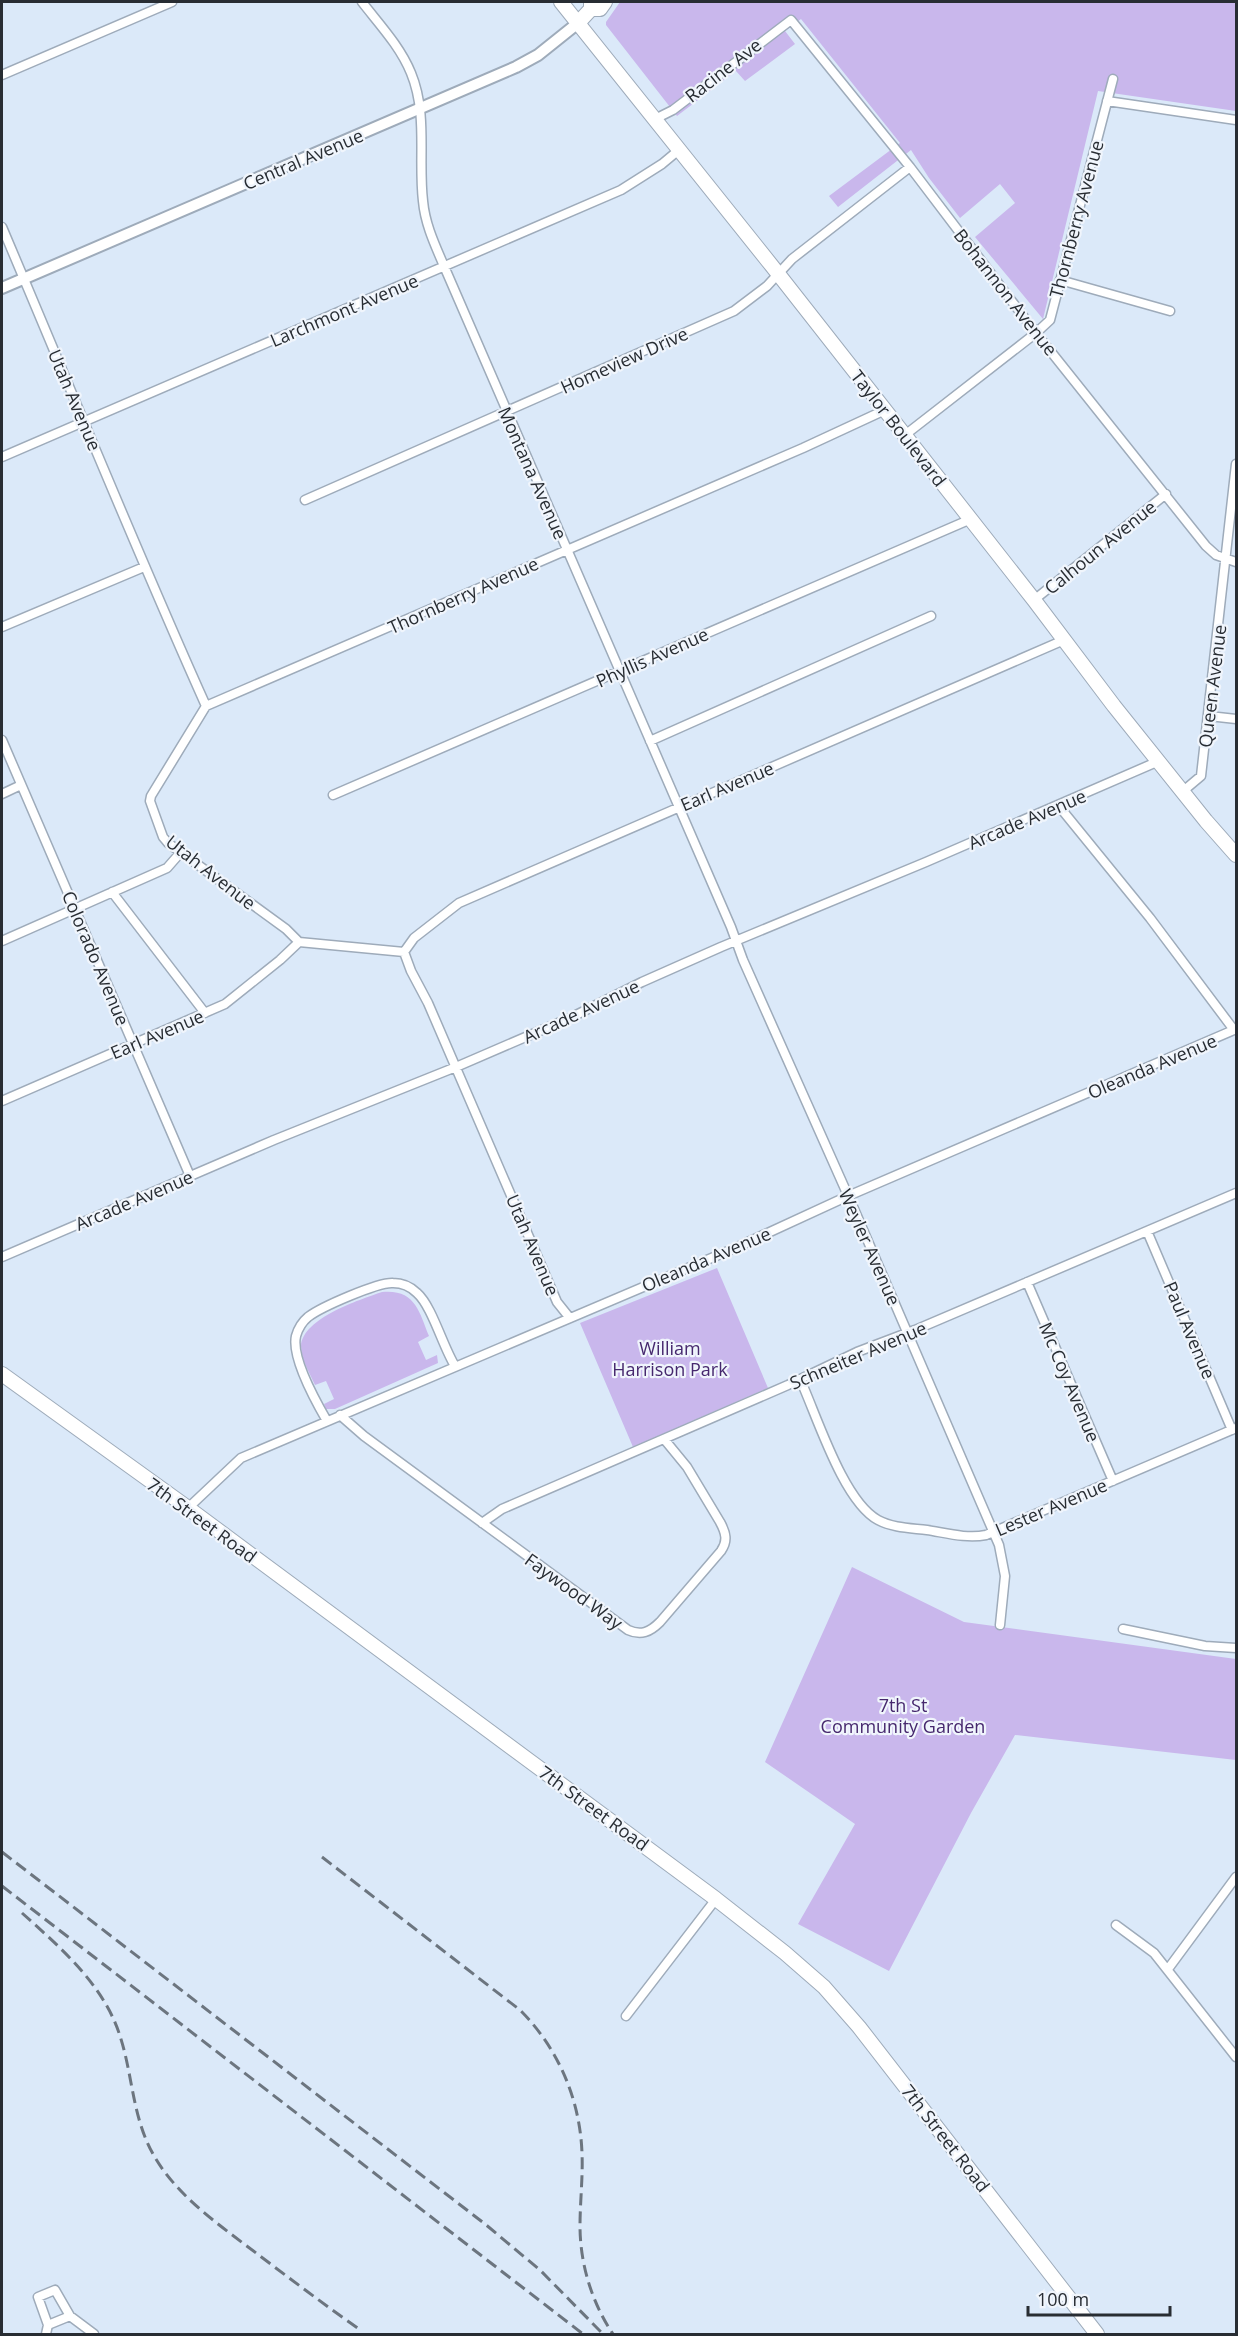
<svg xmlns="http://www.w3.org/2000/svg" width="1238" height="2336" viewBox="0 0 1238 2336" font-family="'Open Sans',sans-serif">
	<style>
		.green { fill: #c9b7ec }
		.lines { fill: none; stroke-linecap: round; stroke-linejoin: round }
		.minor-casing { stroke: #9eabba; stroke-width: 11 }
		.tertiary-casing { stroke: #9eabba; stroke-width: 14 }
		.primary-casing { stroke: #9eabba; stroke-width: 16 }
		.minor { stroke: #fff; stroke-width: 8 }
		.tertiary { stroke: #fff; stroke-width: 10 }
		.primary { stroke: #fff; stroke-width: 14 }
		.rail { stroke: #6c757f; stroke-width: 3; stroke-dasharray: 12 6; stroke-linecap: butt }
		.labels { text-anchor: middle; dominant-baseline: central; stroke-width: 4.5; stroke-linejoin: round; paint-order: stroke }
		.street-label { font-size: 18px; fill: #282d33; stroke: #f0f5fc }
		.park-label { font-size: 18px; fill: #46286e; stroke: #f0f5fc }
	</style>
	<rect width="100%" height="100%" fill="#dbe9f9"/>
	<!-- green -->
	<path class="green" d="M620,2H1236V111L1098,91L1043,319L975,237L1015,203L1000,184L960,218L929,178L911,150L838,207L829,196L900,143L801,19L785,31L795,44L745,81L736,71L677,116L606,25V22Z
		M717,1268L768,1388L633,1447L580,1323Z
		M382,1292C415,1289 419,1311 429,1336L418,1342L426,1360L437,1355L438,1363L335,1409H326L324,1404L334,1399L326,1381L315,1385C310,1374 301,1359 301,1346C303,1318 359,1300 382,1292Z
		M852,1567L964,1622L1236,1659V1760L1015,1735L971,1813L889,1971L798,1924L855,1824L765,1762Z"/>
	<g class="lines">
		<defs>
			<path id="minor" d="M362,2C379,24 400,46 411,73C428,114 418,159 423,201C425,224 435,245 444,266L731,927L743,960L854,1209L999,1545L1005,1576L1000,1625
				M2,75L172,2
				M1107,101L1236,120
				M655,119L673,110L791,20L910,167L1036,333L1206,546L1216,555L1236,562
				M2,227C70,387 135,548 206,706L151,796L150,801L163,837L168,843L286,929L299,942L404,952
				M1060,280L1170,311
				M905,435L1036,333L1050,320L1113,79
				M2,457L621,190L662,164L680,149
				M305,500L734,311L767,286L792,259L910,167
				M1034,600L1166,494
				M2,627L144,567
				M206,706L803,448L885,410
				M1209,716L1236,719
				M2,740L190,1176
				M650,741L931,616
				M1182,792L1201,776L1236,464
				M2,794L21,785
				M333,795L971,519
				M1058,805L1150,918L1234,1030
				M112,892L205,1013
				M2,941L167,868L181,852
				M404,952L414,938L459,903L1064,640
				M404,952L411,971L428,1003L557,1302L569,1317
				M2,1101L225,1004L280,960L299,942
				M1147,1231L1232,1430
				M2,1257L274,1140L456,1067L572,1017L642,982L721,947L926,862L1159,761
				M1027,1282L1113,1481
				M800,1379C817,1416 843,1501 878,1520C893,1528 911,1528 927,1530C946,1533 967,1539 986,1535L1236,1428
				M340,1415L364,1436L628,1630C641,1636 650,1632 660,1622L721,1551C728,1541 726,1533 720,1522L687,1467L664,1439
				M327,1421C316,1402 291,1358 296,1336C298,1329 302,1322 308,1317C321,1307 378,1282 393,1283C402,1283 411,1287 417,1293C432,1306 443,1347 455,1366
				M188,1508L241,1458L735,1248L848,1196L1236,1029
				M482,1523L502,1509L788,1385L857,1352L915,1330L1236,1193
				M1123,1629L1205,1646L1236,1648
				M1116,1925L1154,1953L1236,2057
				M1168,1969L1236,1877
				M626,2016L716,1899
				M48,2325L38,2297L55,2290L70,2316
				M46,2334L48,2325L70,2316L94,2334"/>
			<path id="tertiary" d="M2,288L516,67L538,55L578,23"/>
			<path id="primary" d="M561,2L772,266L1034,600L1114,706L1206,821L1236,855
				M591,9H600L605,2
				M578,23L591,9V2
				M2,1374L188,1508L716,1899L785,1953L824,1987L859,2027L1097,2334"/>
		</defs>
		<!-- minor casing -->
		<use href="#minor" class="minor-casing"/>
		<!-- tertiary casing -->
		<use href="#tertiary" class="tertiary-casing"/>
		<!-- primary casing -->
		<use href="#primary" class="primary-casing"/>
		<!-- minor -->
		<use href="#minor" class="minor"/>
		<!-- tertiary -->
		<use href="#tertiary" class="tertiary"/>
		<!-- primary -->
		<use href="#primary" class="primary"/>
		<!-- rail -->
		<path class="rail" d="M2,1852L485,2224L540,2270L603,2334
			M322,1857L520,2010C558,2048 580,2099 582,2153C583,2177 580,2202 580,2226C580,2264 592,2303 613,2334
			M2,1886L583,2334
			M22,1913C61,1948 104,1985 120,2036C133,2076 132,2116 153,2154C177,2197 221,2226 260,2256C293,2281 325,2305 359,2329"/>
	</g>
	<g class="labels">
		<!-- street labels -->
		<g class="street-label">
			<text transform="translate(723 70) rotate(-38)">Racine Ave</text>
			<text transform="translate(303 159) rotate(-23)">Central Avenue</text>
			<text transform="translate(1076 219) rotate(-75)">Thornberry Avenue</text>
			<text transform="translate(1006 292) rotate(52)">Bohannon Avenue</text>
			<text transform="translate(344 310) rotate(-23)">Larchmont Avenue</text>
			<text transform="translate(624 360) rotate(-24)">Homeview Drive</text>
			<text transform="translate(75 400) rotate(67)">Utah Avenue</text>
			<text transform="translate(899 428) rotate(52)">Taylor Boulevard</text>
			<text transform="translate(533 473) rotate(66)">Montana Avenue</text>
			<text transform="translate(1100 547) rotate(-39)">Calhoun Avenue</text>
			<text transform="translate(463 595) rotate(-24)">Thornberry Avenue</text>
			<text transform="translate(652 657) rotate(-24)">Phyllis Avenue</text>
			<text transform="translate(1212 686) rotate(-83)">Queen Avenue</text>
			<text transform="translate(727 786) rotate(-23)">Earl Avenue</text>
			<text transform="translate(1027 819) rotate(-23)">Arcade Avenue</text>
			<text transform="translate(211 872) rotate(38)">Utah Avenue</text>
			<text transform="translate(96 958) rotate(67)">Colorado Avenue</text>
			<text transform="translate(581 1011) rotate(-25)">Arcade Avenue</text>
			<text transform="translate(157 1034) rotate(-23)">Earl Avenue</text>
			<text transform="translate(1152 1066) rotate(-23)">Oleanda Avenue</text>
			<text transform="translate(134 1200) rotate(-23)">Arcade Avenue</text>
			<text transform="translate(533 1245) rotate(67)">Utah Avenue</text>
			<text transform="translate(870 1247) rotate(66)">Weyler Avenue</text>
			<text transform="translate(706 1259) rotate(-23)">Oleanda Avenue</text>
			<text transform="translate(1190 1330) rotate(67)">Paul Avenue</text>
			<text transform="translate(858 1355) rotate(-23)">Schneiter Avenue</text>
			<text transform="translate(1070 1382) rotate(67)">Mc Coy Avenue</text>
			<text transform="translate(1051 1507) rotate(-23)">Lester Avenue</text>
			<text transform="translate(202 1520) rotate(36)">7th Street Road</text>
			<text transform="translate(574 1591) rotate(36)">Faywood Way</text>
			<text transform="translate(594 1808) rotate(36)">7th Street Road</text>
			<text transform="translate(946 2138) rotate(52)">7th Street Road</text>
		</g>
		<!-- park labels -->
		<g class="park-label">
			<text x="670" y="1348">William<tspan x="670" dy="21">Harrison Park</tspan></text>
			<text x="903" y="1705">7th St<tspan x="903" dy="21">Community Garden</tspan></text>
		</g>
	</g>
	<!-- border -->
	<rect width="1238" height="2336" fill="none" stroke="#282d33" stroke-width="6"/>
	<!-- scale -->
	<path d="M1028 2306v9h142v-9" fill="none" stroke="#282d33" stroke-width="3"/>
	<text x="1037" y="2306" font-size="18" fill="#282d33" stroke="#f0f5fc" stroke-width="4.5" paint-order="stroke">100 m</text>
</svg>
